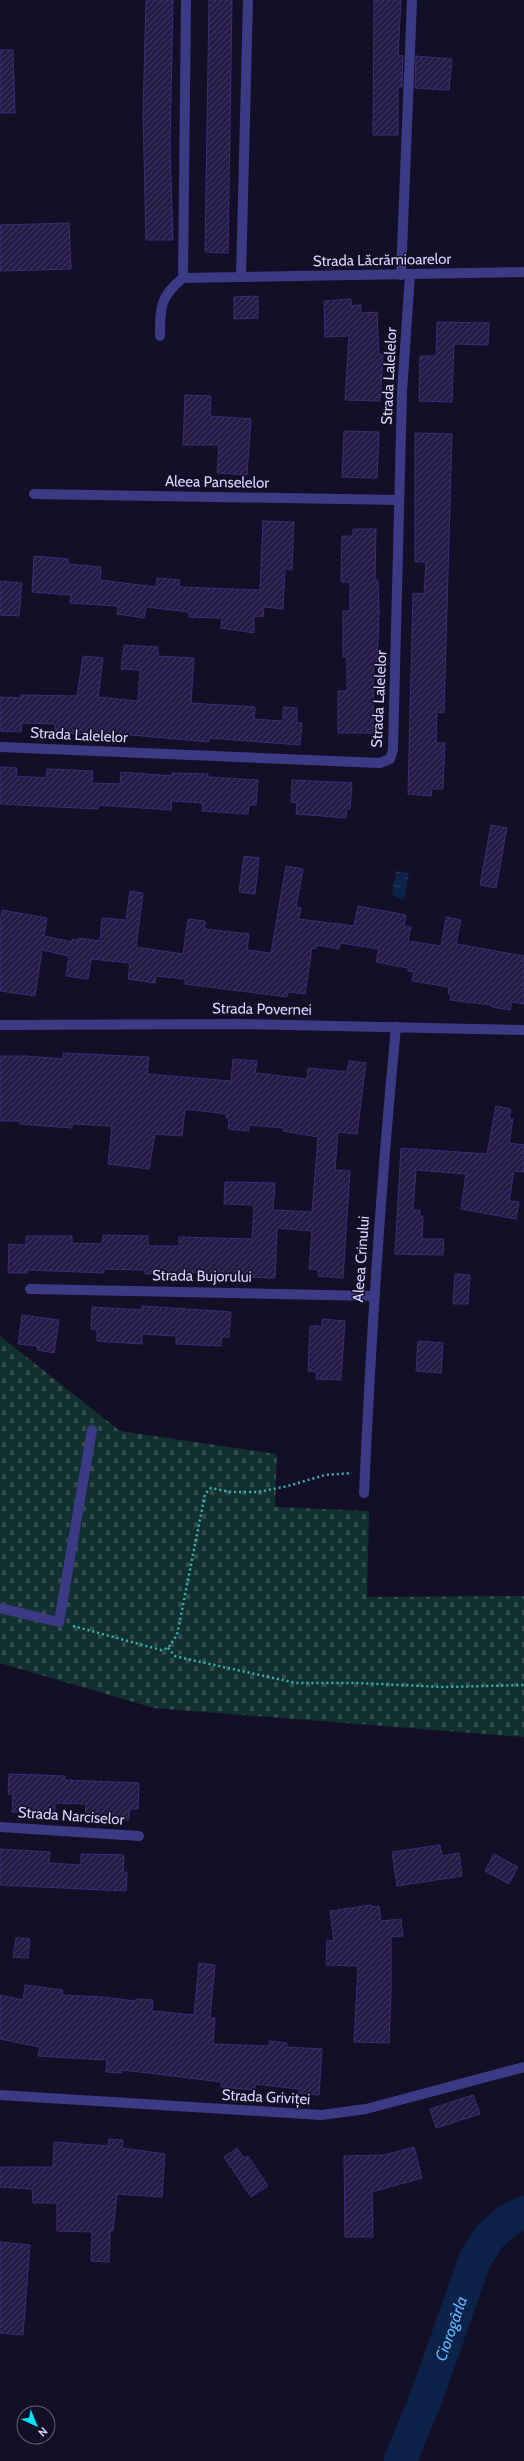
<svg xmlns="http://www.w3.org/2000/svg" width="524" height="2461" viewBox="0 0 524 2461" font-family="Cabin,sans-serif">
	<style>
		.cemetery { fill: url(#cemetery-stones) }
		.water { fill: url(#water-ripples) }
		.lines { fill: none; stroke-linecap: round; stroke-linejoin: round }
		.river { stroke: #0c2248; stroke-width: 33 }
		.building { fill: url(#building-hatch); stroke: #3b2d73 }
		.path { stroke: #2fb8b0; stroke-width: 2.5; stroke-dasharray: 2 3; stroke-linecap: butt }
		.minor { stroke: #3d3a85; stroke-width: 10 }
		.labels { text-anchor: middle; dominant-baseline: central; stroke-width: 3; stroke-linejoin: round; paint-order: stroke }
		.street-label { font-size: 15px; fill: #d9d4ff; stroke: #130f26 }
		.water-label { font-size: 16px; font-style: italic; fill: #62b6ff; stroke: #130f26 }
	</style>
	<defs>
		<pattern id="cemetery-stones" width="16" height="16" patternUnits="userSpaceOnUse"><rect width="16" height="16" fill="#12302f"/><path d="M2 7V4a2 2 0 0 1 4 0v3zM10 15v-3a2 2 0 0 1 4 0v3z" fill="#344d4e"/></pattern>
		<pattern id="water-ripples" width="26" height="14" patternUnits="userSpaceOnUse"><rect width="26" height="14" fill="#0c2248"/><path d="M2 4q2-2 4 0t4 0M15 11q2-2 4 0t4 0" fill="none" stroke="#2f4163"/></pattern>
		<pattern id="building-hatch" width="6" height="6" patternUnits="userSpaceOnUse"><rect width="6" height="6" fill="#241b47"/><path d="M-1 1l2-2M0 6l6-6M5 7l2-2" fill="none" stroke="#433b63"/></pattern>
	</defs>
	<rect width="100%" height="100%" fill="#130f26"/>
	<!-- cemetery -->
	<path class="cemetery" d="M0,1336L120,1431L277,1454L275,1507L369,1511L367,1597L524,1596V1737L154,1708L0,1663Z"/>
	<!-- water -->
	<path class="water" d="M396,871L409,873L404,900L392,895Z"/>
	<g class="lines">
		<!-- river -->
		<path class="river" id="s1" d="M400,2461L428,2393L475,2259L489,2237L507,2221L524,2212"/>
	</g>
	<!-- building -->
	<path class="building" d="M146,0H173L170,147L173,240H146L143,112Z
		M209,0H232L228,253L205,252Z
		M374,0H401L398,55L403,56L402,87H398V135H373Z
		M0,50H13L15,113H0Z
		M416,56L452,59L449,90L415,88Z
		M69,223L71,269L0,271V225Z
		M258,296V318L234,319V297Z
		M351,299V306L361,305V313L377,312L379,354L383,355L380,401L345,400L349,336L325,337L324,301Z
		M437,322L489,323L488,345L454,344L452,402L419,401L420,356H436Z
		M185,395L211,396L210,416L251,419L247,475L217,473L219,445H183Z
		M344,431L379,432L377,478L342,477Z
		M415,433L452,434L444,713L437,712L436,743H445L443,789H432L431,796L408,794L413,593L424,594L426,562H415Z
		M263,521L294,522L292,570L285,569L283,609L264,607L263,617L254,616V633L221,628L222,618L189,617V612L146,607L144,618L117,614L118,606L70,603L71,595L32,592L34,556L68,559V564L101,567L100,580L156,587L157,578L180,580L179,587L260,590Z
		M353,529H376L375,580H378L379,614L377,664H374L373,733H338V691H347V657H343V611H350V582H341L342,536H353Z
		M0,581L22,583L19,616L0,615Z
		M124,645L158,647V656L194,658L191,703L255,707L254,719L283,721V707L297,708V723H302L300,745L209,738V742L132,735L55,733V724L22,723L21,732L0,731V697L21,698V695L77,696L83,656L103,658L98,697L138,701L140,670L121,669Z
		M0,767L17,768L16,776L46,778L47,769L93,771L92,783L120,784L121,772L172,776V773L208,774V777L258,780L256,805H249L248,814L202,811L203,803L172,801L171,810L98,805V809L0,804Z
		M292,780L352,783L350,809H347L346,818L296,814L297,803L291,802Z
		M491,825L507,828L496,888L480,885Z
		M244,856L259,858L255,894L239,892Z
		M286,866L303,869L296,907L301,908L299,919L354,926L358,906L406,915L404,926L411,927L408,941L441,946L446,917L461,920L456,944L524,956V1004L512,1002L510,1010L492,1007V1005L450,1000L451,995L448,994L449,987L412,981L414,972L408,971V968L376,962L379,949L340,943L339,949L317,945L316,949L312,948L305,994L288,992L287,997L185,984V979L156,976L155,983L128,979L130,963L91,959L88,979L66,976L69,956L42,950L35,996L0,991V923L2,910L47,918L44,936L72,942V939L78,940V938L100,941L102,918L126,920L130,891L143,893L136,947L183,954L188,919L205,921V929L249,934L247,950L271,953Z
		M63,1053L149,1057L147,1074L231,1081L233,1059L257,1061L255,1073L307,1079L308,1068L347,1072L349,1061L366,1063L357,1134L338,1132L335,1170L350,1171L343,1278L318,1276V1270L309,1269L312,1231L277,1228L275,1278L222,1276V1272L145,1274V1270L104,1269V1273L27,1270V1273H8L9,1244L26,1245V1236H72V1243L102,1244L103,1235L148,1236V1246H179V1237L252,1239L254,1205L224,1204L225,1182L275,1183L273,1210L312,1212L318,1137L283,1131L284,1128L249,1125V1131L228,1129L229,1118H226L227,1114L185,1109L182,1136L155,1134L149,1169L108,1164L112,1126L72,1124V1128L20,1124V1121H0V1056H26L63,1059Z
		M496,1106L511,1109L509,1118L513,1119L509,1143L524,1145V1172L514,1171L509,1201L519,1202L516,1219L461,1209L466,1174L416,1170L413,1210H420V1216H423L422,1239H444L443,1255L395,1254L401,1148L487,1154Z
		M455,1274L470,1275L468,1304H453Z
		M142,1306L231,1312L229,1337H222L221,1346L176,1344V1336L142,1334V1344L97,1341V1330L91,1329L92,1307L142,1310Z
		M22,1315L59,1320L54,1353L37,1350L38,1346L18,1344Z
		M322,1319L345,1321L341,1380L316,1379L317,1372L308,1371L310,1326H322Z
		M418,1341L443,1343L441,1373L416,1371Z
		M9,1774L65,1776V1780L139,1783L138,1809H129V1820L85,1818L86,1804L55,1803V1813L12,1812L13,1794H8Z
		M440,1845L442,1856L459,1853L462,1876L397,1886L392,1852Z
		M0,1849L50,1852L49,1863L81,1865V1854L124,1855L123,1872H127L126,1891L0,1885Z
		M494,1854L518,1867L509,1884L485,1871Z
		M371,1905V1907L379,1906L381,1921L401,1919L403,1936L391,1937V1992L389,2043L354,2042L358,1966L326,1965L327,1940L334,1941L330,1911Z
		M16,1938L30,1939L28,1958L13,1957Z
		M199,1963L215,1965L210,2018H215L213,2044L269,2046V2041L287,2043V2047L322,2049L319,2095L299,2093V2089L255,2084V2090L221,2087V2082L157,2074L122,2070V2073L106,2072L107,2060L38,2056L40,2047L0,2039V1995L23,2000L25,1985L63,1990L62,1995L102,1997L136,2001V1999L153,2000L152,2011L194,2015Z
		M473,2095L480,2114L436,2128L430,2109Z
		M109,2139L123,2140L122,2148L165,2154L162,2197L117,2194L113,2231H110L109,2262L91,2261L92,2232L57,2231V2203H33L32,2189L0,2187V2167H53L54,2142L108,2146Z
		M414,2147L422,2178L372,2192L373,2237H345L344,2156L384,2155Z
		M237,2148L244,2158L248,2156L268,2186L251,2197L224,2157Z
		M0,2242L30,2245L23,2335L0,2333Z"/>
	<g class="lines">
		<!-- path -->
		<path class="path" d="M73,1626L161,1650L168,1648L177,1635L205,1494L211,1488L230,1492H258L288,1486L325,1475L352,1473
			M168,1648L175,1656L187,1659L296,1683H357L444,1687L524,1685"/>
		<!-- minor -->
		<path class="minor" d="M401,275L412,0
			M241,277L248,0
			M183,278L186,0
			M160,336C160,308 160,296 183,278L524,272
			M34,494L399,500
			M0,747L380,763L390,759L393,750L402,392L410,274
			M0,1025L241,1024L524,1030
			M30,1289L373,1296
			M364,1493C371,1337 381,1182 396,1027
			M0,1608L59,1622L92,1430
			M0,1827L139,1836
			M0,2095L321,2115L366,2109L524,2067"/>
	</g>
	<g class="labels">
		<!-- street labels -->
		<g class="street-label">
			<text transform="translate(382 260) rotate(-1)">Strada Lăcrămioarelor</text>
			<text transform="translate(389 376) rotate(-87)">Strada Lalelelor</text>
			<text transform="translate(217 482) rotate(1)">Aleea Panselelor</text>
			<text transform="translate(379 699) rotate(-87)">Strada Lalelelor</text>
			<text transform="translate(79 735) rotate(3)">Strada Lalelelor</text>
			<text transform="translate(262 1009) rotate(1)">Strada Povernei</text>
			<text transform="translate(361 1259) rotate(-86)">Aleea Crinului</text>
			<text transform="translate(202 1276) rotate(1)">Strada Bujorului</text>
			<text transform="translate(71 1816) rotate(4)">Strada Narciselor</text>
			<text transform="translate(266 2097) rotate(3)">Strada Griviței</text>
		</g>
		<!-- water labels -->
		<g class="water-label">
			<text stroke="none"><textPath href="#s1" startOffset="142">Ciorogârla</textPath></text>
		</g>
	</g>
	<!-- north arrow -->
	<g transform="translate(36 2425) rotate(136)"><circle r="19" fill="#130f26" stroke="#625e7d"/>
	<path d="M0-3L7 15L0 10L-7 15Z" fill="#00e5ff"/>
	<text y="-6" font-size="11" font-weight="bold" text-anchor="middle" fill="#d9d4ff">N</text>
	</g>
</svg>
